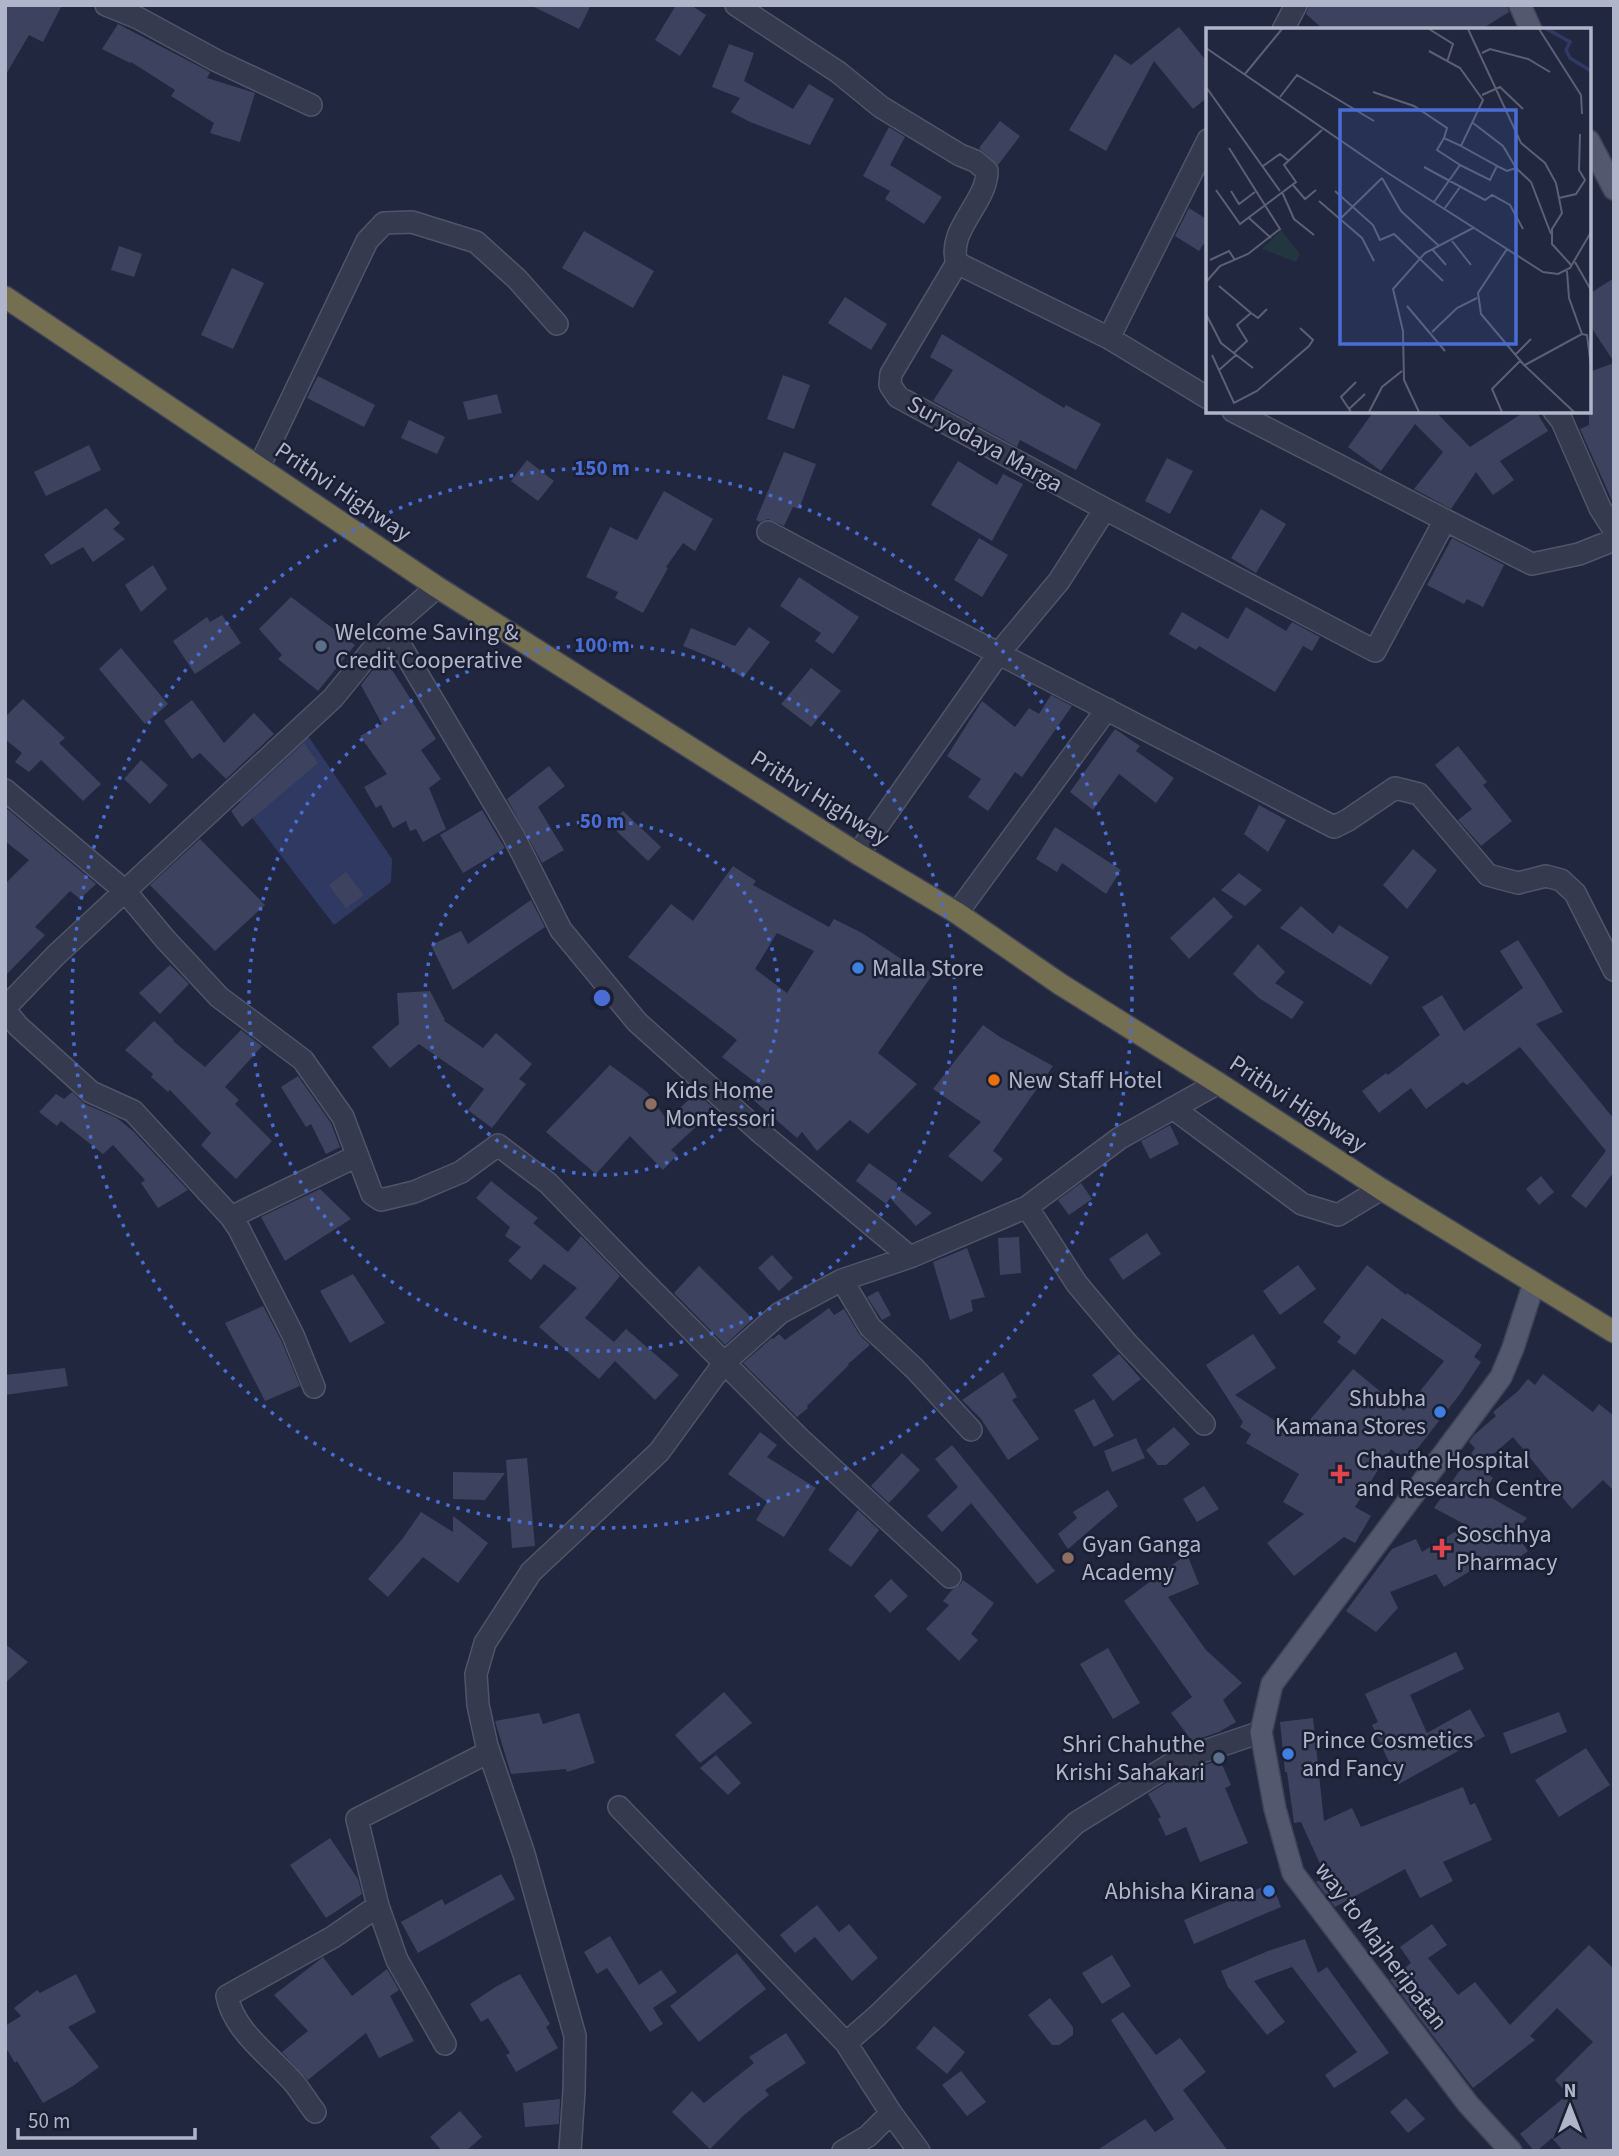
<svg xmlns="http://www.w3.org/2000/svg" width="1619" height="2156" viewBox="0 0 1619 2156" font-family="'Source Sans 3',sans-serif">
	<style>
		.water { fill: #303962 }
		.building { fill: #3d435f; fill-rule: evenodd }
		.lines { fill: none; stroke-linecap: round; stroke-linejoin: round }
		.minor-casing { stroke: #505569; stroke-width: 24 }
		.major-casing { stroke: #3e4357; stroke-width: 24 }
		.highway-casing { stroke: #3d4256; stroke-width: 24 }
		.minor { stroke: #353a4e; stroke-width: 21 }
		.major { stroke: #53586e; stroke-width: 21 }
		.highway { stroke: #756f52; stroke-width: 21 }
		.ring { fill: none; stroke: #496dd4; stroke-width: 3.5; stroke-dasharray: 3.5 7 }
		.service-dot { fill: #5c6f8a; stroke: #1b1f33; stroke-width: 2.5 }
		.shop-dot { fill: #3f7fe0; stroke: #1b1f33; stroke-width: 2.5 }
		.food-dot { fill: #e8710a; stroke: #1b1f33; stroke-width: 2.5 }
		.education-dot { fill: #8d6e63; stroke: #1b1f33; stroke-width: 2.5 }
		.health-dot { fill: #e0444e; stroke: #1b1f33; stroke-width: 2.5 }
		.labels { text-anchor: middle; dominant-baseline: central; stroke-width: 5; stroke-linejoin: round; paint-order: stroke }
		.street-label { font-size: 24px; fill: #b1b5ca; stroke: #1b1f33 }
		.poi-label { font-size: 24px; fill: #b1b5ca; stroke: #1b1f33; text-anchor: start }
		.inset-river { fill: none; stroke: #303962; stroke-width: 3.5 }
		.inset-road { fill: none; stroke: #5b6076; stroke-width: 2 }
		.view { fill: #496dd4; fill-opacity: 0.15; stroke: #496dd4; stroke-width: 3.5 }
		.inset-edge { fill: none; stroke: #b1b5ca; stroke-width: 3.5 }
		.centre { fill: #496dd4; stroke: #1b1f33; stroke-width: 3.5 }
		.ring-label { font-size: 21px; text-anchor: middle; font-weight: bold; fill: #496dd4; stroke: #1b1f33; stroke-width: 5; stroke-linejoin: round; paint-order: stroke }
	</style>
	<rect width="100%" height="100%" fill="#21273e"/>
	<!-- water -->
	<path class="water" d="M306,733L392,859L391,882L334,925L234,794Z"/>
	<!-- building -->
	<path class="building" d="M5,5H62L43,42L29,35L5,76Z
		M530,5H591L579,29Z
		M676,5H691L706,15L680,56L655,40Z
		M1309,5H1507L1509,12L1480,30H1324L1306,14Z
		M118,24L210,72L207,78L255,93L240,142L210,133L214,123L171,96L175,90L131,62L130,63L102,49Z
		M1179,27L1208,63V97L1193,109L1154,61L1106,151L1069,130L1115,54L1131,65Z
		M729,44L754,53L744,81L793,109L809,84L834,99L810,145L750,122L731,112L740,98L712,87Z
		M1000,121L1020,136L998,165L979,148Z
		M889,127L905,137L890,165L942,197L924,224L885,199L890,191L863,176Z
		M1189,208L1208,220V238L1199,251L1175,236Z
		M584,231L654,271L633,308L562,268Z
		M119,246L142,254L134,277L111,270Z
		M232,268L264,283L233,349L201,335Z
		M1614,278V362L1589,324V294Z
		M845,297L887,324L871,350L828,323Z
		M942,334L1064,408L1066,405L1101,424L1076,470L1020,440L1017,447L933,401L953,370L930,357Z
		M1614,363V505L1580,429L1589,425V372Z
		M783,375L810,385L794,429L767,419Z
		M318,376L375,405L364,427L307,398Z
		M497,394L502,413L468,420L463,402Z
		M1374,411H1435L1470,447L1526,411H1536L1548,431L1500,461L1514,480L1493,495L1476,472L1451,509L1414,489L1443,452L1415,424L1381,471L1348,447Z
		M409,420L445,437L437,454L401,438Z
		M89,445L101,470L46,496L34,472Z
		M784,452L816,464L799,509L793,507L784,526L768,519L760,522L756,520Z
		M1167,458L1193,471L1170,514L1145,501Z
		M527,460L554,481L538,501L511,481Z
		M958,461L997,485L1003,474L1023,484L992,541L931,505Z
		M664,491L713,519L695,551L683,543L666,567L668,568L643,613L615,598L618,592L586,577L610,527L637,540Z
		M106,508L120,523L113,529L125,539L93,562L83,547L51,565L44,555Z
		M1261,509L1286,524L1256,573L1231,558Z
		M979,538L1008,555L982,597L954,580Z
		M1452,538L1504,565L1483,607L1467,599L1464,604L1427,585Z
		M153,565L167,589L141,612L125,585Z
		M799,577L859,617L833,654L815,641L821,633L780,606Z
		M291,597L355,645L318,691L278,659L282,655L259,629Z
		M1246,607L1286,631L1292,622L1320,637L1312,651L1303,646L1275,692L1199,646L1196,650L1169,634L1182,612L1228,639Z
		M222,615L241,643L195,674L173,641L207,617L210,622Z
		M749,627L770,642L743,678L720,661L683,646L691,628L735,646Z
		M121,648L168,704L145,724L99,669Z
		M387,662L436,739L421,750L441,779L429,788L446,829L423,842L416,829L410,831L406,821L393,828L381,805L376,808L364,787L387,774L360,736L382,724L361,685L372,671Z
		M811,668L841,691L811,727L781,704Z
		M1051,695L1072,706L1022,777L1015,772L988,811L968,797L981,779L947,756L982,701L1015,727L1029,708L1039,714Z
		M23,699L65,738L59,743L101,784L83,801L41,760L29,772L15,762L22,753L5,739V717Z
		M192,700L224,743L254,713L274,734L226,779L200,753L192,759L164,721Z
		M1115,729L1140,746L1136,751L1174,778L1156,803L1119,774L1093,810L1070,792Z
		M304,743L318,763L242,827L231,811Z
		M1458,746L1487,782L1483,785L1512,821L1481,846L1458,820L1472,809L1435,765Z
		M141,760L168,785L150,804L124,779Z
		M549,766L565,786L538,807L564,850L542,863L507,799Z
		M1259,805L1286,820L1268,852L1244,834Z
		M5,807L96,884L80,899L70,891L35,927L45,935L5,976V884L29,860L5,841Z
		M482,810L505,848L463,873L440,835Z
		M623,811L661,847L648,861L610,825Z
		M1055,827L1121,870L1106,894L1062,863L1057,872L1036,859Z
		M200,839L265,905L215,951L150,885Z
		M1413,849L1437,870L1407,909L1383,885Z
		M733,866L756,881L753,885L829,927L834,919L862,933L912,966L914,963L933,974L878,1053L917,1084L868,1134L850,1120L817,1151L802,1132L797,1138L749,1096L759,1085L722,1057L737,1040L628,957L671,904L693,921ZM777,933L814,951L787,993L755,969Z
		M346,872L364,895L346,908L329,885Z
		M1239,873L1262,890L1245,906L1221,890Z
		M1214,897L1233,917L1189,959L1170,938Z
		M531,900L545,927L453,990L431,945L461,931L468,944Z
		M1301,906L1333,934L1339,925L1389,957L1371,985L1280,928Z
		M1518,940L1563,1012L1536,1024L1614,1119V1172L1586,1208L1571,1196L1606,1151L1520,1047L1467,1085L1463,1082L1426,1109L1411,1088L1379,1113L1362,1091L1386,1073L1388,1075L1440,1035L1422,1007L1442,995L1464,1031L1523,988L1500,951Z
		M1258,944L1285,972L1275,983L1304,1002L1292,1019L1259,998L1233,974Z
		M170,965L189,984L160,1014L139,993Z
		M430,991L445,1020H443L483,1048L496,1033L532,1064L519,1079L526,1084L492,1128L468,1110L484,1089L419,1044L390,1068L372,1047L399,1024L397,993Z
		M154,1021L174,1040L173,1041L205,1067L241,1030L262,1046L225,1087L239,1100L235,1104L272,1141L236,1179L201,1145L211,1133L170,1090L168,1092L151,1077L153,1074L125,1050Z
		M983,1025L1000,1037L1053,1066L993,1151L1003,1159L982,1182L948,1156L981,1122L933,1089Z
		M610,1065L647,1092L667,1120L696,1093L715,1109L671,1150L677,1155L663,1170L630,1136L596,1174L546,1132Z
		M298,1076L331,1123L340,1147L326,1154L311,1124L306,1127L281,1087Z
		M72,1092L85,1104L117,1118L134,1132L188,1190L158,1208L141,1183L145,1180L113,1145L103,1154L61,1121L57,1126L39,1112L56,1094L64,1099Z
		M1170,1125L1179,1144L1150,1159L1141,1141Z
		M869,1163L897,1183V1188L932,1213L916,1226L890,1198L886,1204L856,1181Z
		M1541,1176L1554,1192L1539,1205L1526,1189Z
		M491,1181L538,1218L533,1223L568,1252L581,1236L620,1276L585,1318L614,1342L626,1329L679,1375L655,1400L615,1361L599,1379L539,1327L577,1288L544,1264L531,1280L508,1261L521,1247L505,1236L510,1227L476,1198Z
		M1081,1183L1092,1199L1069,1215L1058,1200Z
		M320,1189L351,1219L285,1261L261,1217Z
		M1147,1233L1161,1254L1123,1280L1109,1259Z
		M1019,1237L1021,1273L1000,1275L998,1238Z
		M967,1248L985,1297L971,1300L973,1311L950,1320L933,1262Z
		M772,1255L793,1278L779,1291L758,1268Z
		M1298,1265L1316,1289L1280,1315L1263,1291Z
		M1367,1265L1406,1295L1407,1293L1482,1345L1474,1357L1481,1362L1460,1394L1407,1462L1391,1449L1355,1507L1371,1516L1355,1543L1344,1537L1294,1576L1267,1543L1304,1514L1283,1502L1299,1474L1246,1443L1251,1434L1240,1427L1243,1422L1206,1365L1253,1334L1276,1368L1235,1395L1297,1435L1353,1369L1404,1411L1444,1361L1382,1318L1355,1355L1337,1342L1341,1337L1323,1322Z
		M699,1266L753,1319L725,1345L674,1293Z
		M353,1274L385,1323L350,1343L320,1291Z
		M878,1291L891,1315L882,1320L867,1297Z
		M263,1306L281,1340L300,1386L265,1401L225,1323Z
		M829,1308L834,1315L844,1309L859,1334L870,1345L848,1364L849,1365L807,1406L808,1408L797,1417L743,1363L772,1338L773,1339L779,1334L785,1340Z
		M1119,1354L1141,1379L1113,1401L1092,1375Z
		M65,1368L68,1386L5,1395V1375Z
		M1003,1372L1017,1397L1012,1400L1039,1439L1008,1460L981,1419L962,1400Z
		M1543,1374L1593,1412L1599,1404L1614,1416V1491L1603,1480L1572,1509L1513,1437L1479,1467L1493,1478L1483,1493L1527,1518L1514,1532L1528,1551L1505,1568L1495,1556L1444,1587L1436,1574L1390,1592L1398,1608L1376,1632L1346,1611L1392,1549L1416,1539L1422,1552L1466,1525L1434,1508L1475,1448L1469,1442L1474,1435L1496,1416L1493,1412L1518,1391L1528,1379L1535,1385Z
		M1094,1399L1114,1436L1094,1447L1074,1410Z
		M1174,1427L1190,1444L1166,1465H1158L1146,1450Z
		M760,1432L777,1445L767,1457L816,1488L784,1537L756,1520L767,1502L728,1474Z
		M1136,1438L1145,1458L1112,1472L1104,1451Z
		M952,1445L1055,1571L1037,1584L971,1503L942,1532L927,1516L958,1487L935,1459Z
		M902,1453L920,1470L889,1503L871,1486Z
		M527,1458L535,1546L512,1548L506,1460Z
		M453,1472L505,1473L485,1500L453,1499Z
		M1204,1486L1219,1509L1197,1522L1183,1499Z
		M1108,1490L1118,1506L1068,1549L1058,1534L1077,1518L1073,1512Z
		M858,1510L879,1530L851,1567L828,1550Z
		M421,1512L453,1532V1516L488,1543L458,1583L423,1557L388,1597L368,1579L403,1538Z
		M1187,1554L1199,1584L1168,1597L1206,1650L1242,1683L1223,1700L1236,1722L1219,1732L1192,1741L1171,1713L1192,1697L1124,1601Z
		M891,1579L908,1596L890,1613L874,1596Z
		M963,1580L994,1603L971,1634L978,1640L959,1661L926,1629L949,1605L943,1601L952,1590L960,1585Z
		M5,1644L28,1662L5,1683Z
		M1108,1648L1140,1703L1113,1719L1080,1664Z
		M1456,1652L1464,1669L1410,1695L1427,1733L1470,1709L1485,1736L1399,1784L1372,1725L1378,1722L1365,1694Z
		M724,1692L752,1723L700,1763L675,1735Z
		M1559,1712L1567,1732L1511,1754L1503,1733Z
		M539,1713L543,1724L579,1713L595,1763L567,1772L566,1769L511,1774L495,1721Z
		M1313,1718L1324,1821L1352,1808L1361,1827L1463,1787L1470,1805L1475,1803L1492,1840L1443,1862L1453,1881L1420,1898L1405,1869L1335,1907L1316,1882L1326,1877L1301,1822L1294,1823L1287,1772H1285L1280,1722Z
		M1586,1748L1610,1785L1559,1817L1535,1780Z
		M716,1755L741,1783L728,1795L700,1768Z
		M1220,1760L1231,1785L1225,1788L1248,1843L1200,1862L1186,1827L1166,1836L1158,1819L1161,1817L1148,1794L1184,1772Z
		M330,1838L358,1879L362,1894L326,1918L290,1865Z
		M501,1874L515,1899L418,1953L401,1922L442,1899L445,1905Z
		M1272,1883L1281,1907L1194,1944L1184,1920Z
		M817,1905L839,1932L849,1924L878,1958L852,1981L815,1937L795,1953L780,1935Z
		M1432,1924L1447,1945L1428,1958L1458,1995L1475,1982L1510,2025L1589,1945L1614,1969V2151H1563L1552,2138L1537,2151H1534L1520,2134L1568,2094L1555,2080L1593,2042L1557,2008L1530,2036L1535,2040L1473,2088L1390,1980L1411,1963L1400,1947Z
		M610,1936L639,1985L661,1970L677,1992L653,2008L663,2024L650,2032L607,1968L597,1974L584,1952Z
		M1305,1939L1318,1973L1327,1967L1389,2053L1334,2088L1325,2075L1357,2052L1292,1967L1254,1981L1285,2022L1267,2035L1228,1987L1221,1971L1268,1951Z
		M737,1953L766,1989L699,2042L670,2006Z
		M1112,1955L1131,1986L1102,2004L1082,1973Z
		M323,1957L352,1996L387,1969L399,1990L390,1996L414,2041L379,2058L366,2033L308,2080L282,2052L308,2031L274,1995Z
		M76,1974L96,2012L68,2027L99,2067L73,2086L43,2103L17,2061L15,2063L5,2046V2026L21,2016L14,2008L37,1990L40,1993Z
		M520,1974L550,2024L546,2027L558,2048L516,2072L506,2055L510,2053L488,2018L481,2022L470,2004L497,1986Z
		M1050,1998L1073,2027V2035L1059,2045H1052L1028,2015Z
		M1123,2012L1156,2055L1180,2038L1206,2072L1183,2090L1228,2151H1096L1145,2119L1155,2132L1174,2119L1111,2020Z
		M934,2026L965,2052L947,2074L916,2048Z
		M786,2033L806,2063L765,2090L769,2095L743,2116L710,2149L672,2112L692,2091L704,2103L754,2063L749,2057Z
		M961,2071L986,2102L967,2116L942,2085Z
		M1406,2098L1425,2119L1408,2133L1390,2112Z
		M560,2099L559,2124L525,2127L523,2103Z
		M460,2111L482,2137L466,2151H442L430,2137Z"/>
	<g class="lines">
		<defs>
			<path id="minor" d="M106,5L138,18L217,61L311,105
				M736,5L838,72L881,107L960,155L975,161L987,171C987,203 946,230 957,263
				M1283,30L1296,5
				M1109,338L1208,398
				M1554,411L1562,421L1600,508L1614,530
				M259,467L367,241L384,223L412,222L476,242L517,279L557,324
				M1105,509L1375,651L1445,520L1233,411
				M1445,520L1532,564L1579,554L1614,540
				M768,532L895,600L1334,827L1348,820L1395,788L1419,794L1488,875L1518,883L1546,876L1561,880L1575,893L1614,970
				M390,628L513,835L561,930L637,1022L761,1133L910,1257
				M5,790L125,891L165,939L219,997L303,1060L343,1117L372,1194L381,1200L414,1192L461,1172L498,1145L548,1183L640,1278L798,1437L950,1577
				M858,854L999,653L1059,581L1105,509L898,397L890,385L891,374L957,263L1109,338L1208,140
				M957,913L1107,709
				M5,1008L56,955L333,698L390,628L437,587
				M5,1010L18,1026L91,1092L133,1111L231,1217L239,1229L293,1335L314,1387
				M1173,1108L1302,1204L1338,1215L1381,1189
				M1027,1207L1077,1284L1126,1342L1204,1424
				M231,1217L357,1156
				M842,1280L870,1327L915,1369L971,1430
				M619,1807L846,2043L891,2113L919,2151
				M846,2043L877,2016L1076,1823L1178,1760L1261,1732
				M445,2044L397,1960L378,1906L357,1819L489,1752
				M315,2112C308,2103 302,2093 295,2084C272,2057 234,2032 227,1996L333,1937L378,1906
				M570,2151L574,2091L575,2036L524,1854L487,1746L478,1705L476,1674L485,1643L531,1572L659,1452L724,1363L780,1313L842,1280L910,1257L1027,1207L1120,1138L1218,1083
				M843,2151L868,2136L891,2113"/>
			<path id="major" d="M1520,5L1531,30
				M1589,141L1614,189
				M1511,2151L1468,2104L1293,1873L1275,1809L1261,1732L1272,1684L1501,1377L1513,1348L1534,1283"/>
			<path id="highway" d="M5,297L437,587L858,854L957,913L1060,984L1218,1083L1381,1189L1614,1332"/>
		</defs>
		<!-- minor casing -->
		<use href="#minor" class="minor-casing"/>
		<!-- major casing -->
		<use href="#major" class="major-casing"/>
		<!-- highway casing -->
		<use href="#highway" class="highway-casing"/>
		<!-- minor -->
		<use href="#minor" class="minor"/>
		<!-- major -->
		<use href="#major" class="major"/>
		<!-- highway -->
		<use href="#highway" class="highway"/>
	</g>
	<!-- distance rings -->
	<g class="ring">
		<circle cx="602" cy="998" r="177"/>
		<circle cx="602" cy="998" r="353"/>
		<circle cx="602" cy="998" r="530"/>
	</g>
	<!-- markers -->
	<g class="service-dot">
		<circle cx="321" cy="646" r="7"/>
		<circle cx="1219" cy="1758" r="7"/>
	</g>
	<g class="shop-dot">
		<circle cx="858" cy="968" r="7"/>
		<circle cx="1440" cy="1412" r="7"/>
		<circle cx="1288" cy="1754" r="7"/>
		<circle cx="1269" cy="1891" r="7"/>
	</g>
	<circle class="food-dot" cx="994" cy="1080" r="7"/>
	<g class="education-dot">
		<circle cx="651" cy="1104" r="7"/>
		<circle cx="1068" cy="1558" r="7"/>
	</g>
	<g class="health-dot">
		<path d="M1336.5 1463.5h7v7h7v7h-7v7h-7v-7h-7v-7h7z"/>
		<path d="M1438.5 1537.5h7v7h7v7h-7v7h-7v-7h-7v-7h7z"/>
	</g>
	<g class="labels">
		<!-- street labels -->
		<g class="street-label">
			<text transform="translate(985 444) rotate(29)">Suryodaya Marga</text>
			<text transform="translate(343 492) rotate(34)">Prithvi Highway</text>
			<text transform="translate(820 798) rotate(32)">Prithvi Highway</text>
			<text transform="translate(1298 1104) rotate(33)">Prithvi Highway</text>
			<text transform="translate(1381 1946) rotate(53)">way to Majheripatan</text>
		</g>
		<!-- poi labels -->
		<g class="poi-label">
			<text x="335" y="632">Welcome Saving &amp;<tspan x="335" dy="28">Credit Cooperative</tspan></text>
			<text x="872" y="968">Malla Store</text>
			<text x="1008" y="1080">New Staff Hotel</text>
			<text x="665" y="1090">Kids Home<tspan x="665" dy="28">Montessori</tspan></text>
			<text x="1426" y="1398" text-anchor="end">Shubha<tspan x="1426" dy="28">Kamana Stores</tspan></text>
			<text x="1356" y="1460">Chauthe Hospital<tspan x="1356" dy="28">and Research Centre</tspan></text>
			<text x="1456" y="1534">Soschhya<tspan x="1456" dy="28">Pharmacy</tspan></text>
			<text x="1082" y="1544">Gyan Ganga<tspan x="1082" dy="28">Academy</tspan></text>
			<text x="1302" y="1740">Prince Cosmetics<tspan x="1302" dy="28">and Fancy</tspan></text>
			<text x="1205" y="1744" text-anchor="end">Shri Chahuthe<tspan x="1205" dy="28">Krishi Sahakari</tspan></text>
			<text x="1255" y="1891" text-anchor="end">Abhisha Kirana</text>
		</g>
	</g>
	<!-- overview -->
	<g transform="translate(1206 28)">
		<rect width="385" height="385" fill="#21273e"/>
		<path d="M75,202L94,226L90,234L56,221Z" fill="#23353f"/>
		<path class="inset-river" d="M341,1L364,14L360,22L364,30L385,43"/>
		<path class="inset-road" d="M223,1L247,16L241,34M262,1L315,115L339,135L350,155L356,185L346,201V216L366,238M333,1L375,67L376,86M0,20L182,145L337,244L352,246L364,240L385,204M223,23L254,40L277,72L255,118L238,110L231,122L254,137L228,174M276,25L284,21L322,31L344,44M39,46L76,1M0,59L74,163M167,64L208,78L241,100L238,110M276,67L294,59L317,81M74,69L91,47L168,93M267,95L297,118L310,140M254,137L284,152L291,138L255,118M57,138L74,126L83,133M291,138L301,143L310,140L325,154L345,206M218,139L279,172L286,167L304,177L317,201M176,150L195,183L233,218M87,157L99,171L110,162M10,162L34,196L90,154L78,137L116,102M25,163L33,176L49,164M129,163L167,197L174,212L188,206L237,253M76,164L88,191L108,207M353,170L370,166L379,152L373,142L374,106M113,173L156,210L168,233M239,180L254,159M43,190L65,210M134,191L176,150M246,213L265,237M226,221L240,237M301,221L272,265L275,286L318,337L368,384M4,232L23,223L29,232M369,234L385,262M0,254L14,238L42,226L74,201L23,120M13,258L45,285L31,297L41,313L28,325M201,278L239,323M45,285L52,290L61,281M0,286L15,315L47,340M226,304L251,280L271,270M376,306L381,307L385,338M6,327L28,375L51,363L103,318L107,312L94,300M309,327L325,311M319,337L376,306L363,270L361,243M13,342L30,327M143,381L159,366M145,384L135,369L150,354M163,384L176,359L196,343M213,384L198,352L197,303L187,261L219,225L267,200M296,384L286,361L314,333"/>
		<path class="view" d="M134,82H310V316H134Z"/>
		<rect width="385" height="385" class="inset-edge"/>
	</g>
	<circle cx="602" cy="998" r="10" class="centre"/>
	<g class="ring-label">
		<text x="602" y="475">150 m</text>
		<text x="602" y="652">100 m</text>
		<text x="602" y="828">50 m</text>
	</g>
	<!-- border -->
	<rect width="1619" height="2156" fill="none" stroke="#b1b5ca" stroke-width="14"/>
	<!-- north arrow -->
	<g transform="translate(1570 2107)" stroke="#1b1f33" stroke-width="5" paint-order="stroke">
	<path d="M0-5L12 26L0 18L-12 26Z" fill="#b1b5ca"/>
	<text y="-10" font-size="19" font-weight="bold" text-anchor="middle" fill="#b1b5ca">N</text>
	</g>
	<!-- scale -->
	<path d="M18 2128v10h177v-10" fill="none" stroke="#b1b5ca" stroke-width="3.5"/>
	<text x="28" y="2128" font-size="21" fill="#b1b5ca" stroke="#1b1f33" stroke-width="5" paint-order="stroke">50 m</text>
</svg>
